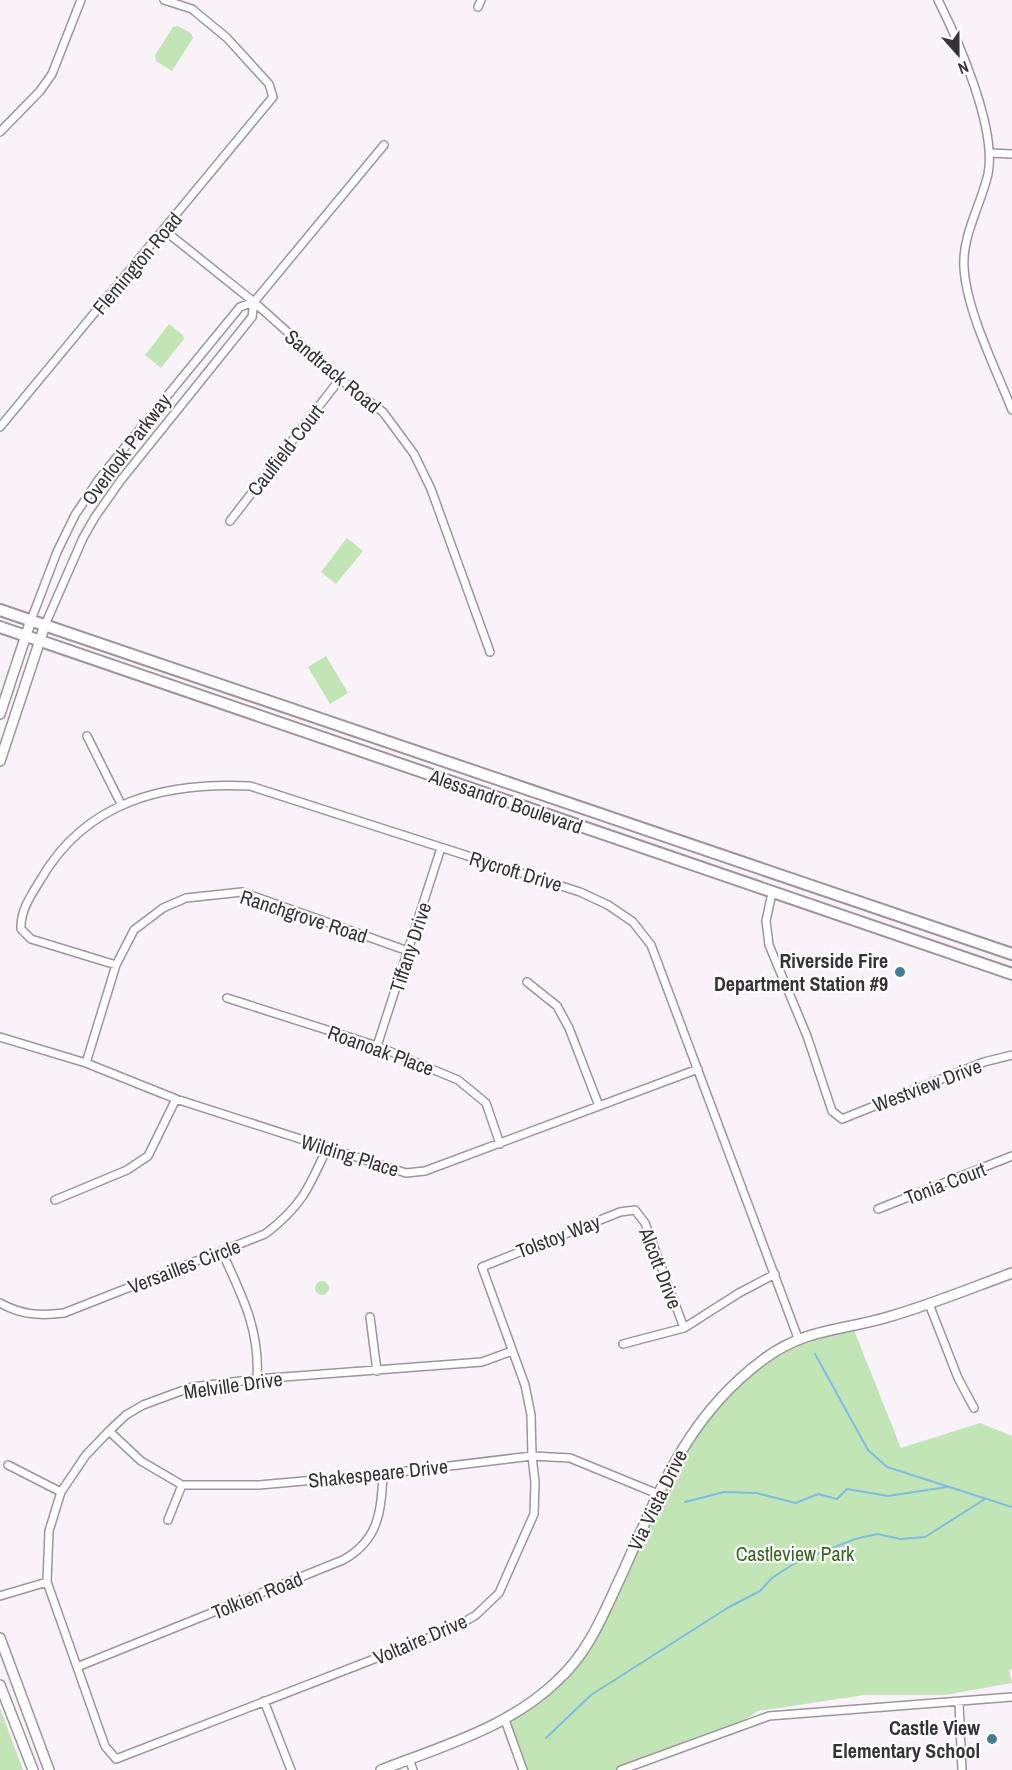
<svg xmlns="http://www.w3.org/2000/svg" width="1012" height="1770" viewBox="0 0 1012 1770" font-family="'Archivo Narrow',sans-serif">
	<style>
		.green { fill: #c2e5b6 }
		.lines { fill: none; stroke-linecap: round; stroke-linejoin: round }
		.stream { stroke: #7ebce4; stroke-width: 2 }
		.street-casing { stroke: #9c969c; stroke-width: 10 }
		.secondary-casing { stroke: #9c969c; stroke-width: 12 }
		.primary-casing { stroke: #9c969c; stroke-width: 14 }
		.street { stroke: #fff; stroke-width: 7 }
		.secondary { stroke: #fff; stroke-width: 9 }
		.primary { stroke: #fff; stroke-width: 10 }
		.poi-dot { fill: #427f95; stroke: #fff; stroke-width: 2 }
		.labels { text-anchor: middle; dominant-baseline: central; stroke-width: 4.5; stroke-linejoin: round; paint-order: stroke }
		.street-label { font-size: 20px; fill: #353335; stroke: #fff }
		.poi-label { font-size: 20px; font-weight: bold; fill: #353335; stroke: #fff; text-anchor: end }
		.park-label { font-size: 20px; fill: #34661e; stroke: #fff }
	</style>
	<rect width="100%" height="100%" fill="#f9f3f9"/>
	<!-- green -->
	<path class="green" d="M178,26L191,33L193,38L172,71L156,61L155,55L173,27Z
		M169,324L183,335L184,339L161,368L145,355Z
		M347,538L363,551L336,584L321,572Z
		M326,656L348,693L330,704L308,667Z
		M315 1288a7 7 0 1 1 14 0a7 7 0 1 1-14 0Z
		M854,1330L901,1448L980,1423L1012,1436V1669L1009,1670L1012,1683L945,1695H865L758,1711L728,1731L626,1770H519L500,1722L576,1661L673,1464L730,1387L788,1347L822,1335Z
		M0,1708L23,1770H0Z"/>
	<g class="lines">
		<!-- stream -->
		<path class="stream" d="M815,1354L868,1450L887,1467L1012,1507
			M685,1502L724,1492L756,1493L796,1503L818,1494L837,1499L847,1489L888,1496L947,1487
			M546,1738L591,1695L729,1607L760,1591L772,1578L795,1563L855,1539L877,1534L900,1539L925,1537L985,1499"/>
		<defs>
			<path id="street" d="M938,0C959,42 997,129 988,174C981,205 962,235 964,267C966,310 996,369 1012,410
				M478,7L481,0
				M0,132L40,91L52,74L81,0
				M990,153L1012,154
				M164,230L254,302L340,379L383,412L414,454L431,489L490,652
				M0,427L273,97L269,84L227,38L192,9L164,0
				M230,521L340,379
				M31,620L57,552L75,515L99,479L240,307L254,302L384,145
				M45,625L83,538L95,517L121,480L252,317L254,302
				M87,736L121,804
				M772,893L766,921L769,945L807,1036L832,1111L842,1119L984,1062L1012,1055
				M116,965L31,939L21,929C20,910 32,894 41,879C87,800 166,782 250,786L580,892L608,905L633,922L651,945L798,1338
				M527,982L557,1006L569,1028L599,1106
				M227,998L377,1046L458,1080L486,1103L500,1144
				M0,1037L86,1063L176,1099L406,1173L425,1171L698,1069
				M377,1046L441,848
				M86,1063L116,965L134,930L163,908L186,898L242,892L408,951
				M55,1200L127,1170L148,1156L176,1099
				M878,1209L1012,1156
				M222,1252C242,1296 260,1329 257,1379
				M0,1303C22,1315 39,1316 64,1313L265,1234C301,1207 309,1188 327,1148
				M929,1304L958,1378L974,1408
				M370,1317L377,1371
				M623,1344L684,1328L739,1293L775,1274
				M512,1351L482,1362L257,1379L192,1387L143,1405L126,1415L109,1431L86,1455L61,1492L49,1531L47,1582L105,1746L116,1759L454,1628L476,1615L499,1593L534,1514L535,1482L532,1456L531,1415L525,1385L482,1267L620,1212L635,1210L645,1223L684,1328
				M109,1431L141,1461L182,1485H259L383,1474L532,1456L570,1458L658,1494
				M8,1465L61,1492
				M168,1520L182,1485
				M0,1596L47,1582
				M77,1667L343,1560C379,1540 381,1512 383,1474
				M264,1701L291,1770
				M959,1703L962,1770
				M505,1720L523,1770
				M409,1759L413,1770
				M621,1770L769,1716L1012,1697"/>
			<path id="secondary" d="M0,714L31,620
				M0,761L45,625
				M0,1638L49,1770
				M0,1685L33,1770
				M381,1770C443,1746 510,1727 558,1680C590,1651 605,1610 623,1572C660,1489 688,1415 764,1359C806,1328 841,1331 888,1317C930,1305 971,1288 1012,1273"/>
			<path id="primary" d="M0,610L1012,954
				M0,627L1012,974"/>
		</defs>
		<!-- street casing -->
		<use href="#street" class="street-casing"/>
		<!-- secondary casing -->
		<use href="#secondary" class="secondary-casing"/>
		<!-- primary casing -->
		<use href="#primary" class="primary-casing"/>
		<!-- street -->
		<use href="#street" class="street"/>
		<!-- secondary -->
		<use href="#secondary" class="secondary"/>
		<!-- primary -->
		<use href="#primary" class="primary"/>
	</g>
	<!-- markers -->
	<g class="poi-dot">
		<circle cx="900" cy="972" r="6"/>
		<circle cx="992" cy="1739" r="6"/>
	</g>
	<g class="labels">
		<!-- street labels -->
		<g class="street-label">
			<text transform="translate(137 263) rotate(-50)">Flemington Road</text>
			<text transform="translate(333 371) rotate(40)">Sandtrack Road</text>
			<text transform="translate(126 449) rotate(-53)">Overlook Parkway</text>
			<text transform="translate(285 450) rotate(-52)">Caulfield Court</text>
			<text transform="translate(506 801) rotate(19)">Alessandro Boulevard</text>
			<text transform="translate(516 871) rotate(17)">Rycroft Drive</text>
			<text transform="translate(304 916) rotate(18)">Ranchgrove Road</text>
			<text transform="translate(410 947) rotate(-72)">Tiffany Drive</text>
			<text transform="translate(381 1050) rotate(20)">Roanoak Place</text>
			<text transform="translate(927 1085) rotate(-21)">Westview Drive</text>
			<text transform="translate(350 1155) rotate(17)">Wilding Place</text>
			<text transform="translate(945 1183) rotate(-21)">Tonia Court</text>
			<text transform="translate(558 1236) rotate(-21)">Tolstoy Way</text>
			<text transform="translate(184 1266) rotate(-21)">Versailles Circle</text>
			<text transform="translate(661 1268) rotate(69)">Alcott Drive</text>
			<text transform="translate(233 1385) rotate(-8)">Melville Drive</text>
			<text transform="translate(378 1473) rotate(-6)">Shakespeare Drive</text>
			<text transform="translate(657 1500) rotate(-64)">Via Vista Drive</text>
			<text transform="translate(257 1595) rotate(-22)">Tolkien Road</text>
			<text transform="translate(420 1639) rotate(-23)">Voltaire Drive</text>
		</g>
		<!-- poi labels -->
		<g class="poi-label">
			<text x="888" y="960">Riverside Fire<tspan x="888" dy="23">Department Station #9</tspan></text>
			<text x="980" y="1727">Castle View<tspan x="980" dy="23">Elementary School</tspan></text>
		</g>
		<!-- park labels -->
		<g class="park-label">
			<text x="795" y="1553">Castleview Park</text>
		</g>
	</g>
	<!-- north arrow -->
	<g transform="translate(958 54) rotate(159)" stroke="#ffffff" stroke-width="4.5" paint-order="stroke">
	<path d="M0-4.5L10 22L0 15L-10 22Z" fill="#353335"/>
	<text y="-9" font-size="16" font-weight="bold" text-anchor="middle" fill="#353335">N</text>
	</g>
</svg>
